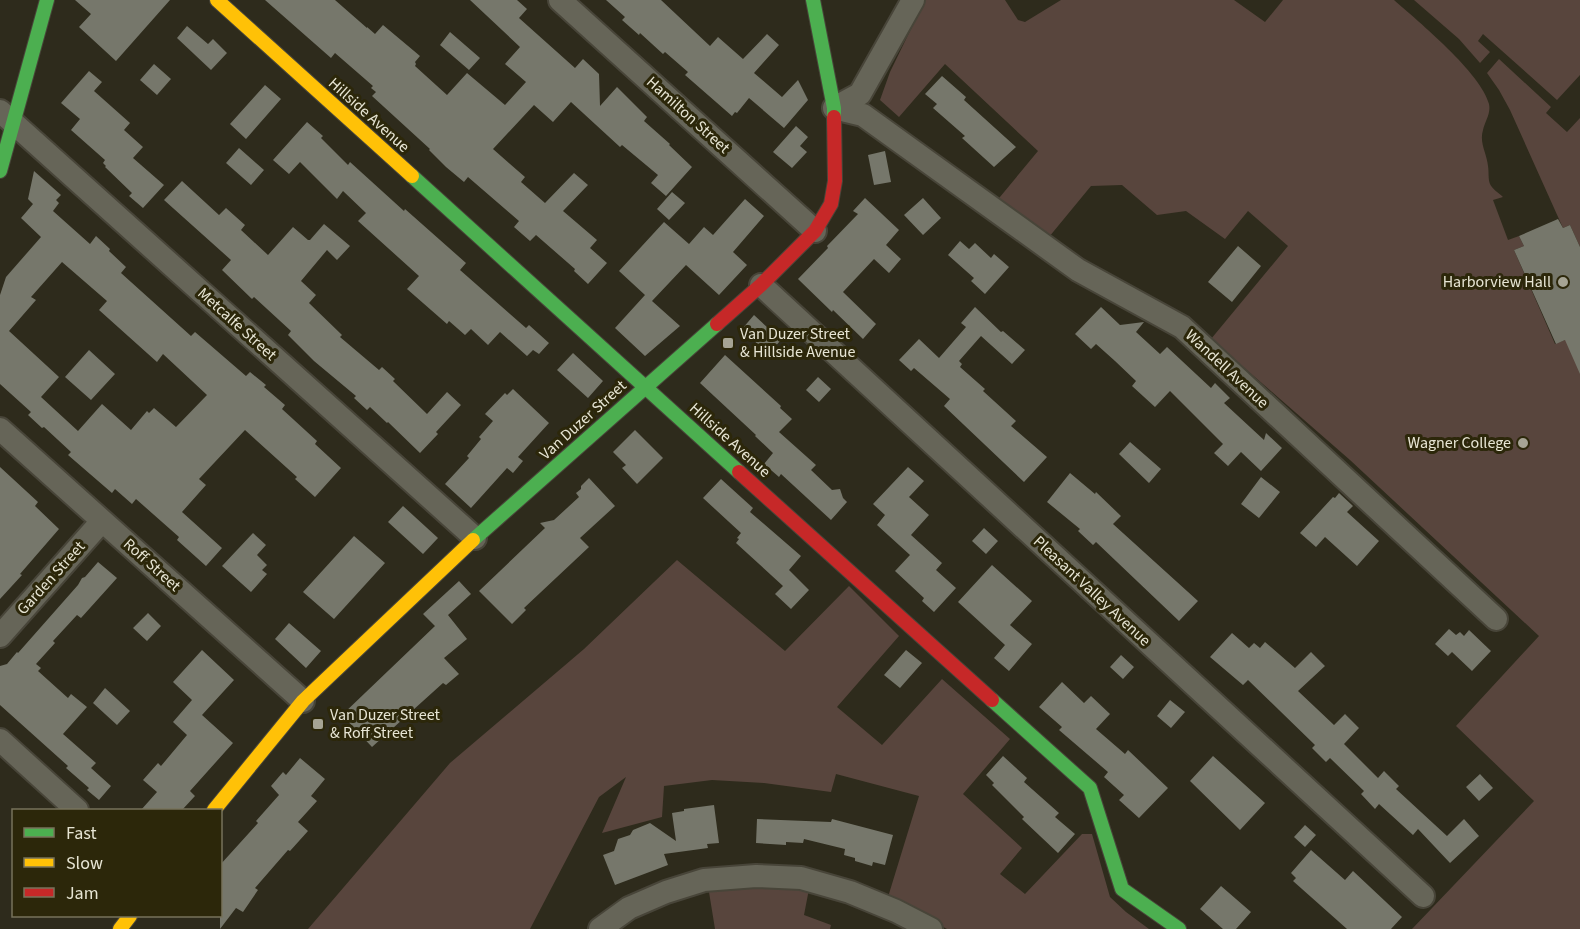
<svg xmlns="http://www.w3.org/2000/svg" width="1580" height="929" viewBox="0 0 1580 929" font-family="'Source Sans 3',sans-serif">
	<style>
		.green { fill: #58453d }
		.building { fill: #76776b; fill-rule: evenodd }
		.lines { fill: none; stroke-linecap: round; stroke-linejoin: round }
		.street-casing { stroke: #484539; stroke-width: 26 }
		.fast-casing { stroke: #484539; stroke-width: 16 }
		.slow-casing { stroke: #484539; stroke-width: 16 }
		.jam-casing { stroke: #484539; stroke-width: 16 }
		.street { stroke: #666558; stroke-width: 22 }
		.fast { stroke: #4caf50; stroke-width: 14 }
		.slow { stroke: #ffc107; stroke-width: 14 }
		.jam { stroke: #c62828; stroke-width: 14 }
		.poi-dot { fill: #a6a494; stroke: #2c270a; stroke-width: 2 }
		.labels { text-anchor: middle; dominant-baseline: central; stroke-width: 6; stroke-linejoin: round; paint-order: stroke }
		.street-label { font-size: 16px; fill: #e7e5d4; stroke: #2c270a }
		.poi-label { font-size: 16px; fill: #e7e5d4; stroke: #2c270a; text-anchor: end }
	</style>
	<rect width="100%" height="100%" fill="#2e2b1c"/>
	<!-- green -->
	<path class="green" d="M925,0H1005L1018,20L1025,22L1061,0H1234L1265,22L1283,0H1394C1419,22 1481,73 1489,104C1491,114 1485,121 1483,130C1479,143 1487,154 1488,166C1489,172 1488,179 1490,184C1492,189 1499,193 1503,197L1493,200L1508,240L1519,236L1524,246L1514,250L1555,344L1565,340L1580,344V929H1412L1534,801L1456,726L1539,636L1350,460L1211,339L1288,246L1248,211L1225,239L1186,211L1157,215L1122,185L1091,186L1049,237L995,203L1038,151L945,64L899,117L880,100L890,72Z
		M1414,0H1580V75L1557,100L1483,34L1478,41L1490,52L1480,63L1459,39Z
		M1499,59L1551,107L1546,113L1567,132L1580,118V247L1570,225L1563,228L1510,110L1499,90L1487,73Z
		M677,560L785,651L849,586L899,636L837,707L882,745L942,679L1010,739L963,794L1022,848L1000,874L1025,894L1082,834H1092L1110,897L1126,912L1149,929H947L888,897L919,796L836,774L831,792L764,783L712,780L664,786L662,817L602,833L626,777L599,797L530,929H308L450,763L584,649Z
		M736,886L809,889L804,915L831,925L830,929H715L709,892Z"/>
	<!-- building -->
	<path class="building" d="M75,0H170L116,61L79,27L91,14Z
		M265,0H335L367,28V27L375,34L383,25L420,56L415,62L416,64L415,66L447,95L467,73L505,105L526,82L505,64L520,47L470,0H517L527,9L519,18L575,68L583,59L599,74L600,106L617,87L647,117L644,121L670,144L669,145L692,167L666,196L651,183L658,175L622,145L620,147L571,102L553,122L534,105L493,149L525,177L521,182L545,203L574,173L588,185L563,211L597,240L590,248L607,263L588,284L574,271L575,269L536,235L530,241L514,227L519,221L468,177L464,182L446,167L429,150L430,149L372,96L376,92L371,88L373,86L335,53L331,58Z
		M606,0H661L710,46L718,37L743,59L767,34L779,45L754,73L782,97L798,80L808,100L784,128L749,98L737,113L735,112L732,116L685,75L688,72L665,52L663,54L640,33L639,35L622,20L625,17Z
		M187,26L208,44L213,39L227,53L211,70L177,38Z
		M450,32L480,58L469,70L440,45Z
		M154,64L171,79L157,95L140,80Z
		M89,71L102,82L94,91L130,123L124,130L143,147L133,158L164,185L143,208L129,196L132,193L105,167L106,166L103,163L105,160L71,130L80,119L61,103Z
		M942,76L966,97L964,100L1016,147L994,167L962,138L965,136L933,108L937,104L925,94Z
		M265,85L281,99L246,139L230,124Z
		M307,122L323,136L321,138L348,165L350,162L404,211L405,209L466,263L460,270L526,328L529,325L549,343L539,354L533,350L527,356L500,332L488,345L471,329L465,335L449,321L447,324L407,289L419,276L358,221L366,213L343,191L337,199L300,162L289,174L273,160Z
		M796,126L808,137L800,146L807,152L792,168L773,152Z
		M239,148L264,170L251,185L226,163Z
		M885,151L891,182L874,185L868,155Z
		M34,171L61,195L56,200L59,203L53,211L90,244L96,236L110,249L109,251L126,267L121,273L191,336L195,332L246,376L250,372L266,385L264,387L285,405L282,409L317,441L315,444L341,468L315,497L295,479L297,477L245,430L199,479L206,485L182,512L222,548L206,566L177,540L179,537L136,499L132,504L115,489L112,493L68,455L71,452L44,427L42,428L28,415L31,412L0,384V295L6,277L41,237L21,218L33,204L28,199ZM62,262L107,301L99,310L157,362L163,354L207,395L176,427L154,408L149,413L147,411L131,430L102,404L78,431L41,397L59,377L9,331L36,300L31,297Z
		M182,181L219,215L226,208L245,225L241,230L268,255L293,227L308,240H310L324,224L350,246L337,260L327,250L301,281L316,295L309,303L342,335L340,337L379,370L382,367L395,379L393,381L427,414L447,392L461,405L436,432L438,434L420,453L388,422L387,423L370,407L367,410L354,398L356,396L314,361L288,335L291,331L254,297L252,299L222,270L231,260L164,200Z
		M672,192L685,203L669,220L657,209Z
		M865,198L899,230L886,245L901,259L889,273L874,259L843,292L876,324L863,339L833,310L832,312L798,279L828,248L827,246L858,214L853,211Z
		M923,198L941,218L923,235L904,215Z
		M745,199L764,216L733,252L747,265L719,295L686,265L652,301L680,326L645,356L615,328L645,295L619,271L664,222L689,244L704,227L713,235Z
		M1558,219L1563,228L1570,225L1580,247V374L1565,340L1556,344L1514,250L1524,246L1519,236Z
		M960,241L969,249L975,243L991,258L994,254L1009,267L985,294L971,281L974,278L948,255Z
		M1238,246L1261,266L1232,302L1208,282Z
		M975,307L1001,332L1003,331L1025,350L1012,364L981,336L959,361L962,364L960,367L985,389L983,391L1016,421L1011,426L1047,457L1024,482L944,406L950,399L914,368L911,371L899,360L919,339L939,358L966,327L961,323Z
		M1101,307L1120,325L1144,322L1136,332L1160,354L1167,347L1211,388L1215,383L1230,398L1224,403L1264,440L1266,433L1282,448L1261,471L1241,452L1228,466L1214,453L1223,444L1170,391L1155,407L1132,386L1136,381L1115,361L1096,344L1091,349L1075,334Z
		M754,315L781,340L768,354L742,329Z
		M89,350L115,374L91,400L65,377Z
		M573,353L603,381L588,398L557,370Z
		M725,355L781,406L780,408L792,419L779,432L816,465L811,470L832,490L840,489L843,498L847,502L831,520L781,474L779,477L764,464L773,453L755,436L756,435L700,383Z
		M818,377L831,389L819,402L806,390Z
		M513,389L549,423L518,457L523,461L513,473L507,468L471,508L445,484L469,458L467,456L481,439L479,437L493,421L485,414L505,393L507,395Z
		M635,430L663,458L637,484L622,468L626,465L613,452Z
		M1130,442L1161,469L1149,483L1119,454Z
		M0,467L38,502L35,506L59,529L20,574L22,575L0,599Z
		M908,467L924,481L909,497L929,515L911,535L942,563L936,570L956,588L934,612L922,601L924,598L895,571L910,555L877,525L885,515L873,504Z
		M1070,473L1095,494L1096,492L1121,516L1113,524L1198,601L1179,621L1096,542L1093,545L1078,531L1080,529L1047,502Z
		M1261,477L1280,492L1259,518L1241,504Z
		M589,478L615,506L580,538L589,547L524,608L526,610L512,624L479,591L545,528L540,523L554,520L579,497L576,493L581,489V486Z
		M721,479L753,508L750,512L801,556L789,570L809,590L791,609L775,594L783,586L736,543L739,539L737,538L741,533L703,498Z
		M1339,493L1353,506L1347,512L1379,541L1357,566L1325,537L1316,547L1300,533L1333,497L1335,498Z
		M403,506L438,538L423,554L388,522Z
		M984,528L998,541L986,554L972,541Z
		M253,533L266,545L257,555L267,565L262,570L267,574L251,592L222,566Z
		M354,536L385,563L334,619L303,592Z
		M98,562L117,578L81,618L77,615L53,641L55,643L36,664L41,668L38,671L68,698L71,694L87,707L63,734L96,763L91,768L111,786L99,800L87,790L89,788L66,768L68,766L0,705V666L7,664L17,652L18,653L78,585L82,578L85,577Z
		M992,565L1032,601L1010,625L1032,644L1009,671L994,658L1005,645L958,602Z
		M459,581L471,594L448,615L467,639L444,658L459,674L446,685L443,683L372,747L342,715L435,626L423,614Z
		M148,613L161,626L147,641L133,628Z
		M289,623L321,651L306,668L275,639Z
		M1449,629L1456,635L1460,632L1464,636L1469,630L1491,651L1472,671L1452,652L1448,656L1435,644Z
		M1232,633L1249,648L1254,643L1260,648L1265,642L1295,668L1311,652L1325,666L1298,691L1334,725L1345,714L1359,728L1344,744L1378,778L1384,771L1399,786L1396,789L1447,836L1464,819L1479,836L1450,863L1418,829L1413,835L1379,804L1375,809L1361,794L1364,791L1330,758L1326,762L1312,748L1315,745L1248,680L1243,685L1210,657Z
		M202,650L234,680L202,715L233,743L190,791L195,796L182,810H141L157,792L143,780L158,763L161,766L187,735L173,722L192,700L173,682Z
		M906,650L922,663L900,688L884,675Z
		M1121,655L1134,667L1123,679L1110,667Z
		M1062,682L1084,703L1091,696L1110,714L1096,729L1125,754L1128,750L1168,788L1139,818L1119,800L1124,795L1104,777L1108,772L1059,730L1062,727L1039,707Z
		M105,688L130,711L117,725L93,703Z
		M1170,700L1185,712L1171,728L1157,716Z
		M1003,756L1027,778L1024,782L1059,813L1055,817L1075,834L1058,853L1022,819L1024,817L992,785L994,783L986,775Z
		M1213,756L1265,803L1240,830L1190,781Z
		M300,758L325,779L311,796L317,801L298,822L308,831L290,851L288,850L255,888L258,890L243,912L236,908L220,929V865L258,823L256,821L279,795L271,786L283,772L286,775Z
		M1480,774L1493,788L1479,801L1466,787Z
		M714,805L719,843L707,844L708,848L664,854L668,865L615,885L603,855L614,851L618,839L630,835L633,830L650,823L676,841L672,813L684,811V809Z
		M757,819L831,822L832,819L893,835L885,865L873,862L872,866L855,861V858L844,855L845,849L804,839L803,843L786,842V845L756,843Z
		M1305,825L1316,835L1305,847L1294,837Z
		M1311,850L1345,880L1353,871L1402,917L1391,929H1347L1293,881L1296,878L1291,873Z
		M1221,886L1251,912L1236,929H1223L1200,909Z"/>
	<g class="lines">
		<defs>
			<path id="street" d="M560,0L815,231
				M834,108L863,115L1078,270L1182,327L1496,619
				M834,108L860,94L913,0
				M0,111L475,538
				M761,285L1423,896
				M0,429L303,701
				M0,636L102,521
				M0,740L77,810
				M600,929L629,908L666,892L704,880L756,876L801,878L850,892L896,911L931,929"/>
			<path id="fast" d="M813,0L834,108V117
				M0,171L47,0
				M412,176L739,472
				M473,540L717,324
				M992,700L1090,788L1122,889L1179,929"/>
			<path id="slow" d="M217,0L412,176
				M214,810L303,701L473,540
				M120,929L130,916"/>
			<path id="jam" d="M717,324L761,285L815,231L831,204L835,181L834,117
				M739,472L992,700"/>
		</defs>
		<!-- street casing -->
		<use href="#street" class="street-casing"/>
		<!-- fast casing -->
		<use href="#fast" class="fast-casing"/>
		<!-- slow casing -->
		<use href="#slow" class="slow-casing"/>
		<!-- jam casing -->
		<use href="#jam" class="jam-casing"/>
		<!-- street -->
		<use href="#street" class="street"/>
		<!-- fast -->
		<use href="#fast" class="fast"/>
		<!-- slow -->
		<use href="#slow" class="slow"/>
		<!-- jam -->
		<use href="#jam" class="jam"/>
	</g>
	<!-- markers -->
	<g class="poi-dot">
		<circle cx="1563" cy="282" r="6"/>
		<rect x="722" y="337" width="12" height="12" rx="3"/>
		<circle cx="1523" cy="443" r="6"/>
		<rect x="312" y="718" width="12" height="12" rx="3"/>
	</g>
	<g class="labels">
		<!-- street labels -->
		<g class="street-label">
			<text transform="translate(369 115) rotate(42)">Hillside Avenue</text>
			<text transform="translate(688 115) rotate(42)">Hamilton Street</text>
			<text transform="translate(237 324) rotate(42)">Metcalfe Street</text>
			<text transform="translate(1227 369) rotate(43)">Wandell Avenue</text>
			<text transform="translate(583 420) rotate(-42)">Van Duzer Street</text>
			<text transform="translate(730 440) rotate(42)">Hillside Avenue</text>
			<text transform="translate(152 565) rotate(42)">Roff Street</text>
			<text transform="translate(51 578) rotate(-48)">Garden Street</text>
			<text transform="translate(1092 591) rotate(43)">Pleasant Valley Avenue</text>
		</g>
		<!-- poi labels -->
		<g class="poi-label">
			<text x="1551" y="282">Harborview Hall</text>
			<text x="740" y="334" text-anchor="start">Van Duzer Street<tspan x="740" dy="18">&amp; Hillside Avenue</tspan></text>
			<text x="1511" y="443">Wagner College</text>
			<text x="330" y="715" text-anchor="start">Van Duzer Street<tspan x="330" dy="18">&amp; Roff Street</tspan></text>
		</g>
	</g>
	<!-- legend -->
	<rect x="12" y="809" width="210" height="108" fill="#2c270a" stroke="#77735b" stroke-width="1.5"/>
	<rect x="24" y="828" width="30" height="9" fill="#4caf50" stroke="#77735b" stroke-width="1.5"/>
	<text x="66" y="839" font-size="18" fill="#e7e5d4">Fast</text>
	<rect x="24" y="858" width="30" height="9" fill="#ffc107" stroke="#77735b" stroke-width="1.5"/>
	<text x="66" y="869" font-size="18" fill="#e7e5d4">Slow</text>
	<rect x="24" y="888" width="30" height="9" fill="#c62828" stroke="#77735b" stroke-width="1.5"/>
	<text x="66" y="899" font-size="18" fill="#e7e5d4">Jam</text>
</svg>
